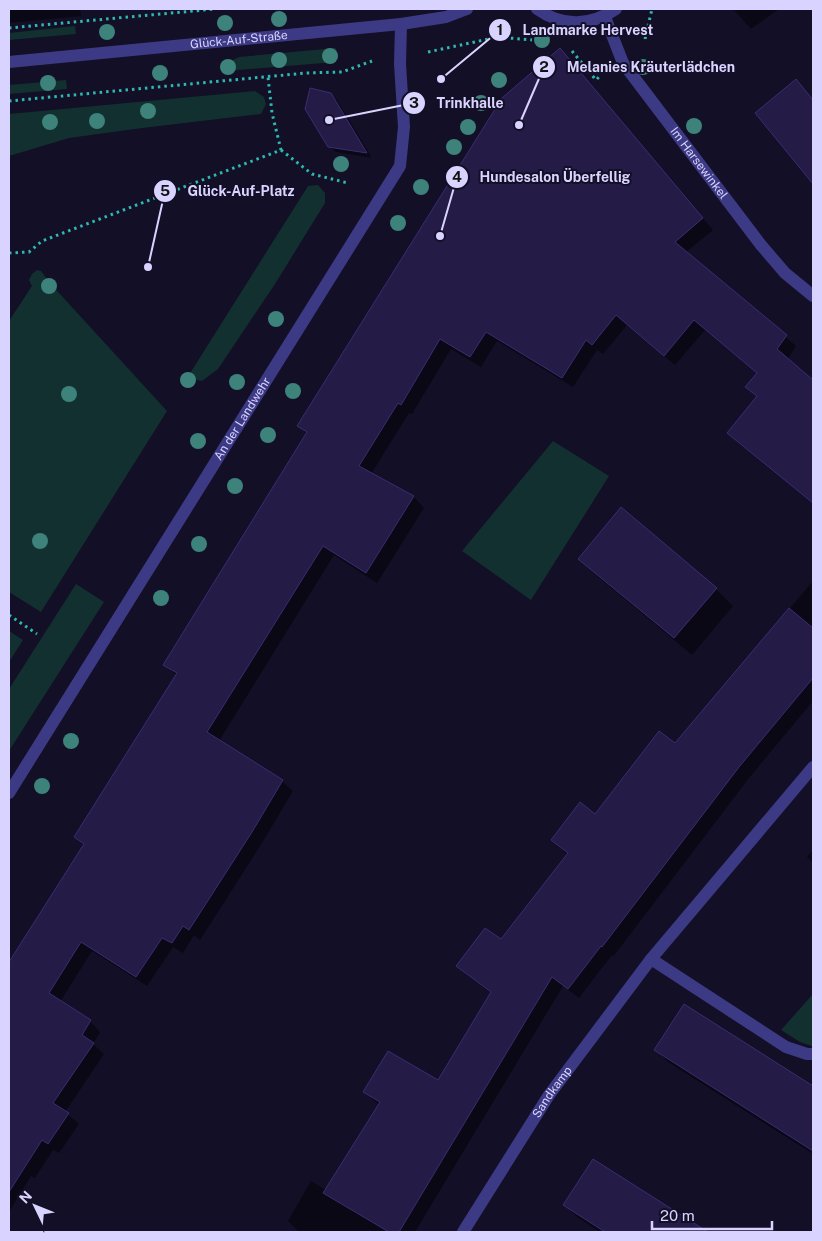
<svg xmlns="http://www.w3.org/2000/svg" width="822" height="1241" viewBox="0 0 822 1241" font-family="'Public Sans',sans-serif">
	<style>
		.green { fill: #12302f }
		.shadow { fill: #0007 }
		.building { fill: #241b47; stroke: #3b2d73 }
		.lines { fill: none; stroke-linecap: round; stroke-linejoin: round }
		.path { stroke: #2fb8b0; stroke-width: 3; stroke-dasharray: 2.5 4; stroke-linecap: butt }
		.minor { stroke: #3d3a85; stroke-width: 12 }
		.tree { fill: #3d827b }
		.labels { text-anchor: middle; dominant-baseline: central; stroke-width: 4; stroke-linejoin: round; paint-order: stroke }
		.street-label { font-size: 12px; fill: #d9d4ff; stroke: #130f26 }
		.leader { fill: none; stroke: #d9d4ff; stroke-width: 2 }
		.callout-dot { fill: #d9d4ff; stroke: #130f26; stroke-width: 2 }
		.mark-label { font-size: 15px; text-anchor: middle; font-weight: bold; fill: #111 }
		.callout-label { font-size: 14px; text-anchor: middle; font-weight: bold; fill: #d9d4ff; stroke: #130f26; stroke-width: 4; stroke-linejoin: round; paint-order: stroke }
	</style>
	<rect width="100%" height="100%" fill="#130f26"/>
	<!-- green -->
	<path class="green" d="M75,26L76,34L9,40V33Z
		M336,48V62L226,71L225,64L239,57Z
		M66,80L67,89L9,94V85Z
		M255,91L264,97L266,104L261,114L142,128L69,138L9,156V114Z
		M318,185L325,193V203L275,284L218,369L202,381L187,378L308,186Z
		M37,270L41,271L49,282L167,411L41,612L9,592V321L32,286L29,280L32,274Z
		M553,441L609,476L531,600L462,551Z
		M76,584L104,602L9,751V689Z
		M9,631L23,640L9,662Z
		M813,994V1045L812,1046L800,1042L781,1030Z"/>
	<!-- shadow -->
	<path class="shadow" d="M9,9H80L81,16L9,23Z
		M733,9H779L751,29Z
		M560,50L713,230L686,252L796,346L787,360L813,382V488L745,436L758,397L747,387L758,374L705,330L675,365L627,325L603,354L597,350L573,387L497,341L481,367L451,349L412,414L409,413L371,474L414,497L424,508L377,583L334,555L219,741L282,781L293,791L262,843L200,940L194,935L183,953L173,947L147,986L92,951L60,1002L90,1021L100,1032L93,1044L104,1054L65,1112L79,1124L59,1153L53,1150L35,1178L31,1176L9,1212V965L84,846L75,837L177,676L165,665L308,435L299,426Z
		M796,81L813,99V182L756,113Z
		M330,94L337,100L372,158L336,152L329,146Z
		M579,559L716,589L733,606L692,655L597,576Z
		M813,581V701L749,778L613,957L612,955L579,998L563,986L415,1232L298,1231L288,1221L311,1181L326,1190L379,1105L365,1092L438,1082L491,993L468,976L457,966L501,941L568,855L552,840L595,815L675,745Z
		M813,850V863L807,857Z
		M684,1005L813,1087V1154L668,1062L656,1050Z
		M593,1161L705,1232H600L577,1217L565,1205Z"/>
	<!-- building -->
	<path class="building" d="M560,48L703,218L675,242L787,335L777,349L813,380V503L727,433L757,396L745,387L757,373L694,320L664,356L616,315L592,345L586,340L562,378L486,332L470,357L440,339L401,405L398,403L359,466L414,496L366,573L323,546L207,732L283,780L252,832L189,930L183,926L172,943L162,938L136,977L81,942L49,993L91,1020L82,1035L94,1043L53,1103L69,1113L48,1144L42,1140L9,1192V962L84,844L74,837L177,673L163,665L307,432L297,426L502,98Z
		M796,79L813,100V184L755,113Z
		M310,88L331,93L367,153L328,147L305,109Z
		M621,507L717,588L674,638L578,559Z
		M789,608L813,628V678L739,767L602,947L601,946L568,989L552,977L399,1232H389L323,1193L380,1102L363,1092L388,1051L438,1080L491,992L456,966L485,928L501,939L568,853L551,840L580,802L595,814L659,731L675,743Z
		M684,1004L813,1086V1151L654,1050Z
		M593,1159L708,1232H605L563,1205Z"/>
	<g class="lines">
		<!-- path -->
		<path class="path" d="M491,22L498,37
			M9,28L215,9
			M645,39L652,9
			M572,51L596,80L599,77
			M428,52L498,37L532,40
			M9,101L306,73L342,72L372,61
			M281,150L312,174L348,183
			M9,253L29,252L42,241L281,150L272,113L268,77
			M9,615L37,634"/>
		<!-- minor -->
		<g class="minor">
			<path d="M537,9C562,27 591,26 616,9"/>
			<path id="s1" d="M605,17L623,63L761,245L785,273L813,296"/>
			<path id="s2" d="M9,62L401,24L446,17L467,9"/>
			<path id="s3" d="M9,793L400,166L404,127L400,64L401,24"/>
			<path d="M651,959L786,1047L807,1054H813"/>
			<path id="s4" d="M463,1232L549,1095L651,959L813,767"/>
		</g>
	</g>
	<!-- trees -->
	<g class="tree">
		<circle cx="279" cy="19" r="8"/>
		<circle cx="225" cy="23" r="8"/>
		<circle cx="107" cy="32" r="8"/>
		<circle cx="542" cy="40" r="8"/>
		<circle cx="330" cy="56" r="8"/>
		<circle cx="279" cy="60" r="8"/>
		<circle cx="228" cy="67" r="8"/>
		<circle cx="643" cy="67" r="8"/>
		<circle cx="160" cy="73" r="8"/>
		<circle cx="499" cy="80" r="8"/>
		<circle cx="48" cy="83" r="8"/>
		<circle cx="481" cy="103" r="8"/>
		<circle cx="148" cy="111" r="8"/>
		<circle cx="97" cy="121" r="8"/>
		<circle cx="50" cy="122" r="8"/>
		<circle cx="694" cy="126" r="8"/>
		<circle cx="468" cy="127" r="8"/>
		<circle cx="454" cy="147" r="8"/>
		<circle cx="341" cy="164" r="8"/>
		<circle cx="421" cy="187" r="8"/>
		<circle cx="398" cy="223" r="8"/>
		<circle cx="49" cy="286" r="8"/>
		<circle cx="276" cy="319" r="8"/>
		<circle cx="188" cy="380" r="8"/>
		<circle cx="237" cy="382" r="8"/>
		<circle cx="293" cy="391" r="8"/>
		<circle cx="69" cy="394" r="8"/>
		<circle cx="268" cy="435" r="8"/>
		<circle cx="198" cy="441" r="8"/>
		<circle cx="235" cy="486" r="8"/>
		<circle cx="40" cy="541" r="8"/>
		<circle cx="199" cy="544" r="8"/>
		<circle cx="161" cy="598" r="8"/>
		<circle cx="71" cy="741" r="8"/>
		<circle cx="42" cy="786" r="8"/>
	</g>
	<g class="labels">
		<!-- street labels -->
		<g class="street-label">
			<text stroke="none"><textPath href="#s2" startOffset="231">Glück-Auf-Straße</textPath></text>
			<text stroke="none"><textPath href="#s1" startOffset="175">Im Harsewinkel</textPath></text>
			<text stroke="none"><textPath href="#s3" startOffset="441">An der Landwehr</textPath></text>
			<text stroke="none"><textPath href="#s4" startOffset="166">Sandkamp</textPath></text>
		</g>
	</g>
	<!-- callouts -->
	<path class="leader" d="M441 79L500 30M519 125L544 67M329 120L414 103M440 236L457 177M148 267L165 191"/>
	<g class="callout-dot">
		<circle cx="441" cy="79" r="5"/>
		<circle cx="519" cy="125" r="5"/>
		<circle cx="329" cy="120" r="5"/>
		<circle cx="440" cy="236" r="5"/>
		<circle cx="148" cy="267" r="5"/>
		<circle cx="500" cy="30" r="12"/>
		<circle cx="544" cy="67" r="12"/>
		<circle cx="414" cy="103" r="12"/>
		<circle cx="457" cy="177" r="12"/>
		<circle cx="165" cy="191" r="12"/>
	</g>
	<g class="mark-label">
		<text x="500" y="35">1</text>
		<text x="544" y="72">2</text>
		<text x="414" y="108">3</text>
		<text x="457" y="182">4</text>
		<text x="165" y="196">5</text>
	</g>
	<g class="callout-label">
		<text x="588" y="35">Landmarke Hervest</text>
		<text x="651" y="72">Melanies Kräuterlädchen</text>
		<text x="470" y="108">Trinkhalle</text>
		<text x="555" y="182">Hundesalon Überfellig</text>
		<text x="241" y="196">Glück-Auf-Platz</text>
	</g>
	<!-- border -->
	<rect width="822" height="1241" fill="none" stroke="#d9d4ff" stroke-width="20"/>
	<!-- north arrow -->
	<g transform="translate(35 1206) rotate(313)" stroke="#130f26" stroke-width="4" paint-order="stroke">
	<path d="M0-4L9 19L0 12L-9 19Z" fill="#d9d4ff"/>
	<text y="-8" font-size="14" font-weight="bold" text-anchor="middle" fill="#d9d4ff">N</text>
	</g>
	<!-- scale -->
	<path d="M652 1221v8h120v-8" fill="none" stroke="#d9d4ff" stroke-width="2.5"/>
	<text x="660" y="1221" font-size="15" fill="#d9d4ff" stroke="#130f26" stroke-width="4" paint-order="stroke">20 m</text>
</svg>
